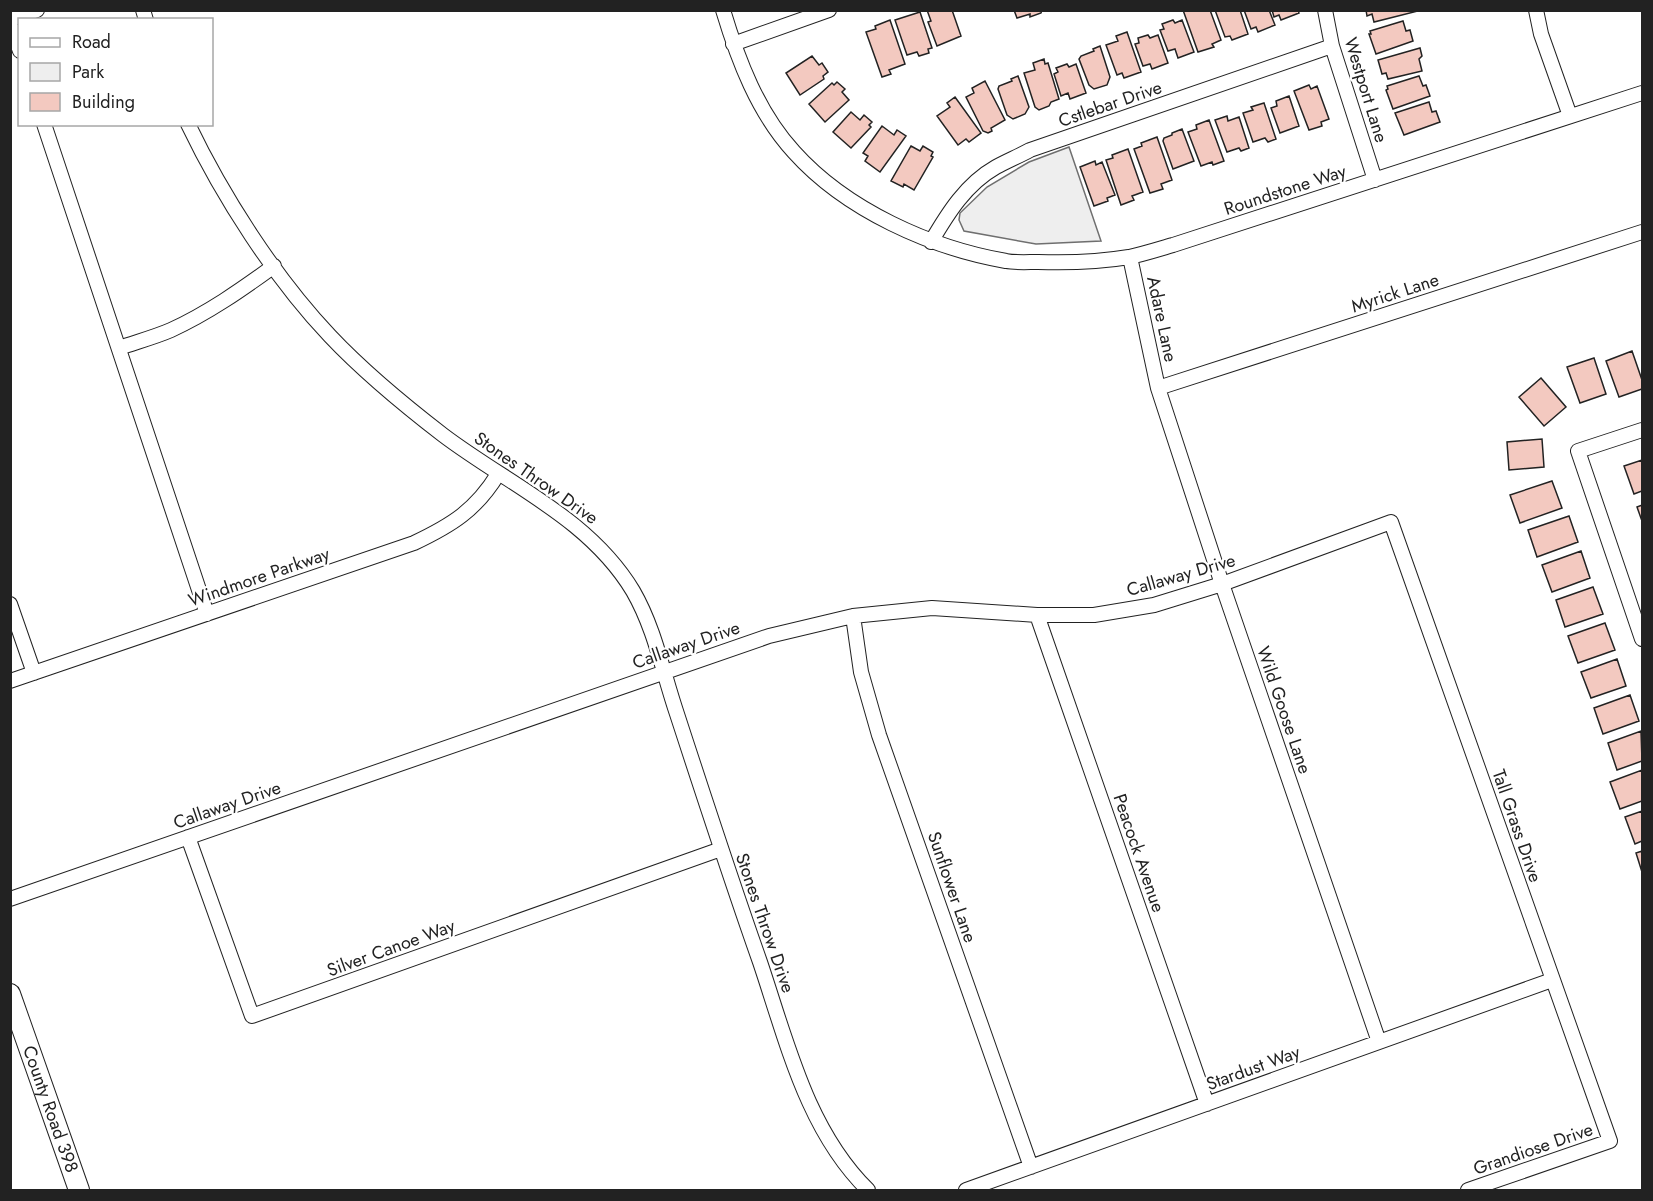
<svg xmlns="http://www.w3.org/2000/svg" width="1653" height="1201" viewBox="0 0 1653 1201" font-family="Jost,sans-serif">
	<style>
		.green { fill: #eee; stroke: #6f6f6f; stroke-width: 1.5 }
		.building { fill: #f3c9c0; stroke: #222; stroke-width: 1.5 }
		.lines { fill: none; stroke-linecap: round; stroke-linejoin: round }
		.street-casing { stroke: #222; stroke-width: 16 }
		.secondary-casing { stroke: #222; stroke-width: 22 }
		.street { stroke: #fff; stroke-width: 14 }
		.secondary { stroke: #fff; stroke-width: 20 }
		.labels { text-anchor: middle; dominant-baseline: central; stroke-width: 4.5; stroke-linejoin: round; paint-order: stroke }
		.street-label { font-size: 18px; fill: #222; stroke: #fff }
	</style>
	<rect width="100%" height="100%" fill="#fff"/>
	<!-- green -->
	<path class="green" d="M1069,147L1101,241L1036,244L964,231L959,220L960,213L987,187L1029,162Z"/>
	<!-- building -->
	<path class="building" d="M927,10H952L961,36L937,46L928,22L931,21Z
		M1014,10H1042L1041,13L1030,17V14L1017,18Z
		M1183,10H1210L1221,40L1212,44L1214,47L1198,52Z
		M1215,10H1240L1248,34L1232,40L1230,36L1225,37Z
		M1244,10H1269L1275,25L1258,32L1256,27L1251,29Z
		M1272,10H1298L1299,13L1281,20L1279,15L1274,17Z
		M1366,10H1418V11L1374,22L1372,14L1367,16Z
		M920,12L932,48L928,49L929,53L919,56L917,52L907,55L895,20Z
		M890,20L905,64L889,70L891,74L882,77L866,32L876,29L875,26Z
		M1173,20L1175,23L1182,20L1194,52L1178,58L1175,49L1168,51L1160,30L1164,29L1162,24Z
		M1403,21L1406,31L1410,30L1413,41L1376,54L1369,34H1371L1370,31Z
		M1127,32L1141,72L1124,78L1122,73L1117,75L1106,45L1118,41L1116,36Z
		M1148,35L1150,38L1158,35L1168,63L1152,69L1150,64L1143,66L1135,44L1139,43L1138,38Z
		M1100,46L1110,77L1107,85L1094,89L1089,85L1079,59L1081,56L1094,51L1093,49Z
		M1420,48L1422,56L1419,59L1422,71L1388,79L1386,73L1382,74L1378,60Z
		M812,56L819,65L822,63L828,72L823,76L824,79L800,95L786,73Z
		M1044,59L1045,64L1048,63L1059,99L1051,102L1049,106L1039,110L1035,107L1024,73L1035,70L1033,63Z
		M1067,64L1069,67L1076,64L1086,93L1070,99L1068,93L1061,96L1054,74L1058,72L1056,68Z
		M1018,76L1029,107L1025,114L1013,119L1007,115L998,89L999,86L1012,81L1011,79Z
		M1419,76L1423,86L1426,85L1430,96L1393,109L1386,90L1388,89L1387,86Z
		M985,81L1005,120L991,128L992,131L988,133L983,131L966,97L974,93L972,88Z
		M837,82L845,89L842,92L849,100L825,122L809,104L832,83L834,85Z
		M1309,85L1311,89L1317,86L1329,119L1321,122L1322,126L1309,130L1294,91Z
		M1289,96L1299,126L1280,133L1271,108L1277,106L1276,101Z
		M955,97L981,133L969,142L966,139L958,145L937,116L950,107L947,103Z
		M1429,102L1432,112L1436,111L1440,122L1404,135L1395,113Z
		M1264,103L1276,139L1268,142L1265,138L1253,142L1243,113L1253,110L1251,107Z
		M851,112L860,120L864,115L872,122L869,125L871,127L851,148L833,132Z
		M1227,116L1228,121L1239,117L1249,148L1241,151L1239,148L1227,152L1215,120Z
		M1209,120L1224,161L1213,165L1212,162L1201,166L1188,132L1197,129L1196,125Z
		M882,126L894,135L897,130L906,136L880,172L865,161L868,156L863,153Z
		M1182,129L1194,161L1173,169L1163,141L1164,138L1172,135V133Z
		M1157,137L1172,180L1161,184L1163,189L1150,193L1134,149L1142,146L1141,143Z
		M911,146L920,151L923,146L933,152L931,156L933,157L914,190L904,184L903,187L891,181Z
		M1128,149L1143,192L1132,196L1134,200L1121,205L1106,160L1113,158L1112,155Z
		M1095,161L1096,165L1102,162L1115,195L1107,198L1108,201L1094,206L1080,167Z
		M1632,351L1642,380V389L1619,397L1606,361Z
		M1594,358L1606,394L1580,403L1567,367Z
		M1541,378L1566,407L1544,426L1519,397Z
		M1542,439L1544,467L1509,470L1507,442Z
		M1642,460V491L1634,494L1624,466Z
		M1552,481L1562,508L1520,523L1510,495Z
		M1642,505V521L1637,507Z
		M1569,516L1578,542L1537,557L1528,530Z
		M1581,551L1590,578L1552,592L1542,565Z
		M1593,587L1603,614L1565,627L1556,600Z
		M1605,623L1615,650L1578,663L1568,636Z
		M1617,659L1626,686L1591,698L1581,672Z
		M1630,695L1639,721L1603,734L1594,708Z
		M1641,731L1642,761L1617,770L1608,743Z
		M1642,770V801L1620,809L1610,782Z
		M1642,811V841L1635,844L1625,817Z
		M1642,851V872L1636,853Z"/>
	<g class="lines">
		<defs>
			<path id="street" d="M143,10L146,20
				M723,10C738,60 758,113 794,152C846,210 931,248 1006,261C1016,263 1028,262 1038,262C1068,263 1099,262 1129,257C1144,254 1159,249 1173,245L1642,93
				M1325,10L1332,46L1375,180
				M1536,10L1541,34L1570,116
				M10,19L37,10
				M10,24L20,51
				M733,44L829,10
				M44,124L207,614
				M188,124C223,197 275,278 330,336C364,372 404,405 443,435C509,485 589,518 633,591C655,629 663,673 677,714C704,797 731,880 760,962C787,1042 807,1130 868,1190
				M931,242C948,213 966,184 996,167C1007,161 1019,156 1030,150L1332,46
				M1130,257L1158,388L1222,584L1379,1042
				M119,348C136,342 155,337 171,330C208,313 241,290 274,266
				M1158,388L1642,232
				M1642,430L1578,451L1642,639
				M10,604L34,673
				M1037,615L1207,1104
				M853,616L861,672L879,735L1031,1167
				M10,681L414,543C452,525 476,510 498,474
				M188,837L252,1016L721,849
				M10,899L769,636L853,616L932,608L1037,615H1094L1154,605L1222,584L1391,522L1610,1141L1468,1190
				M966,1190L1552,980"/>
			<g id="secondary">
				<path id="s1" d="M10,994L79,1190"/>
			</g>
		</defs>
		<!-- street casing -->
		<use href="#street" class="street-casing"/>
		<!-- secondary casing -->
		<use href="#secondary" class="secondary-casing"/>
		<!-- street -->
		<use href="#street" class="street"/>
		<!-- secondary -->
		<use href="#secondary" class="secondary"/>
	</g>
	<g class="labels">
		<!-- street labels -->
		<g class="street-label">
			<text transform="translate(1366 90) rotate(73)">Westport Lane</text>
			<text transform="translate(1110 104) rotate(-19)">Cstlebar Drive</text>
			<text transform="translate(1285 190) rotate(-18)">Roundstone Way</text>
			<text transform="translate(1395 293) rotate(-18)">Myrick Lane</text>
			<text transform="translate(1162 319) rotate(78)">Adare Lane</text>
			<text transform="translate(536 478) rotate(35)">Stones Throw Drive</text>
			<text transform="translate(1181 575) rotate(-16)">Callaway Drive</text>
			<text transform="translate(259 577) rotate(-19)">Windmore Parkway</text>
			<text transform="translate(686 645) rotate(-19)">Callaway Drive</text>
			<text transform="translate(1284 710) rotate(71)">Wild Goose Lane</text>
			<text transform="translate(227 805) rotate(-19)">Callaway Drive</text>
			<text transform="translate(1517 826) rotate(71)">Tall Grass Drive</text>
			<text transform="translate(1139 853) rotate(71)">Peacock Avenue</text>
			<text transform="translate(952 887) rotate(71)">Sunflower Lane</text>
			<text transform="translate(765 923) rotate(71)">Stones Throw Drive</text>
			<text transform="translate(391 948) rotate(-20)">Silver Canoe Way</text>
			<text transform="translate(1253 1068) rotate(-20)">Stardust Way</text>
			<text stroke="none"><textPath href="#s1" startOffset="122">County Road 398</textPath></text>
			<text transform="translate(1533 1149) rotate(-19)">Grandiose Drive</text>
		</g>
	</g>
	<!-- border -->
	<rect width="1653" height="1201" fill="none" stroke="#222222" stroke-width="24"/>
	<!-- legend -->
	<rect x="18" y="18" width="195" height="108" fill="#ffffff" stroke="#a7a7a7" stroke-width="1.5"/>
	<rect x="30" y="38" width="30" height="9" fill="#ffffff" stroke="#a7a7a7" stroke-width="1.5"/>
	<text x="72" y="48" font-size="18" fill="#222222">Road</text>
	<rect x="30" y="63" width="30" height="18" fill="#eeeeee" stroke="#a7a7a7" stroke-width="1.5"/>
	<text x="72" y="78" font-size="18" fill="#222222">Park</text>
	<rect x="30" y="93" width="30" height="18" fill="#f3c9c0" stroke="#a7a7a7" stroke-width="1.5"/>
	<text x="72" y="108" font-size="18" fill="#222222">Building</text>
</svg>
